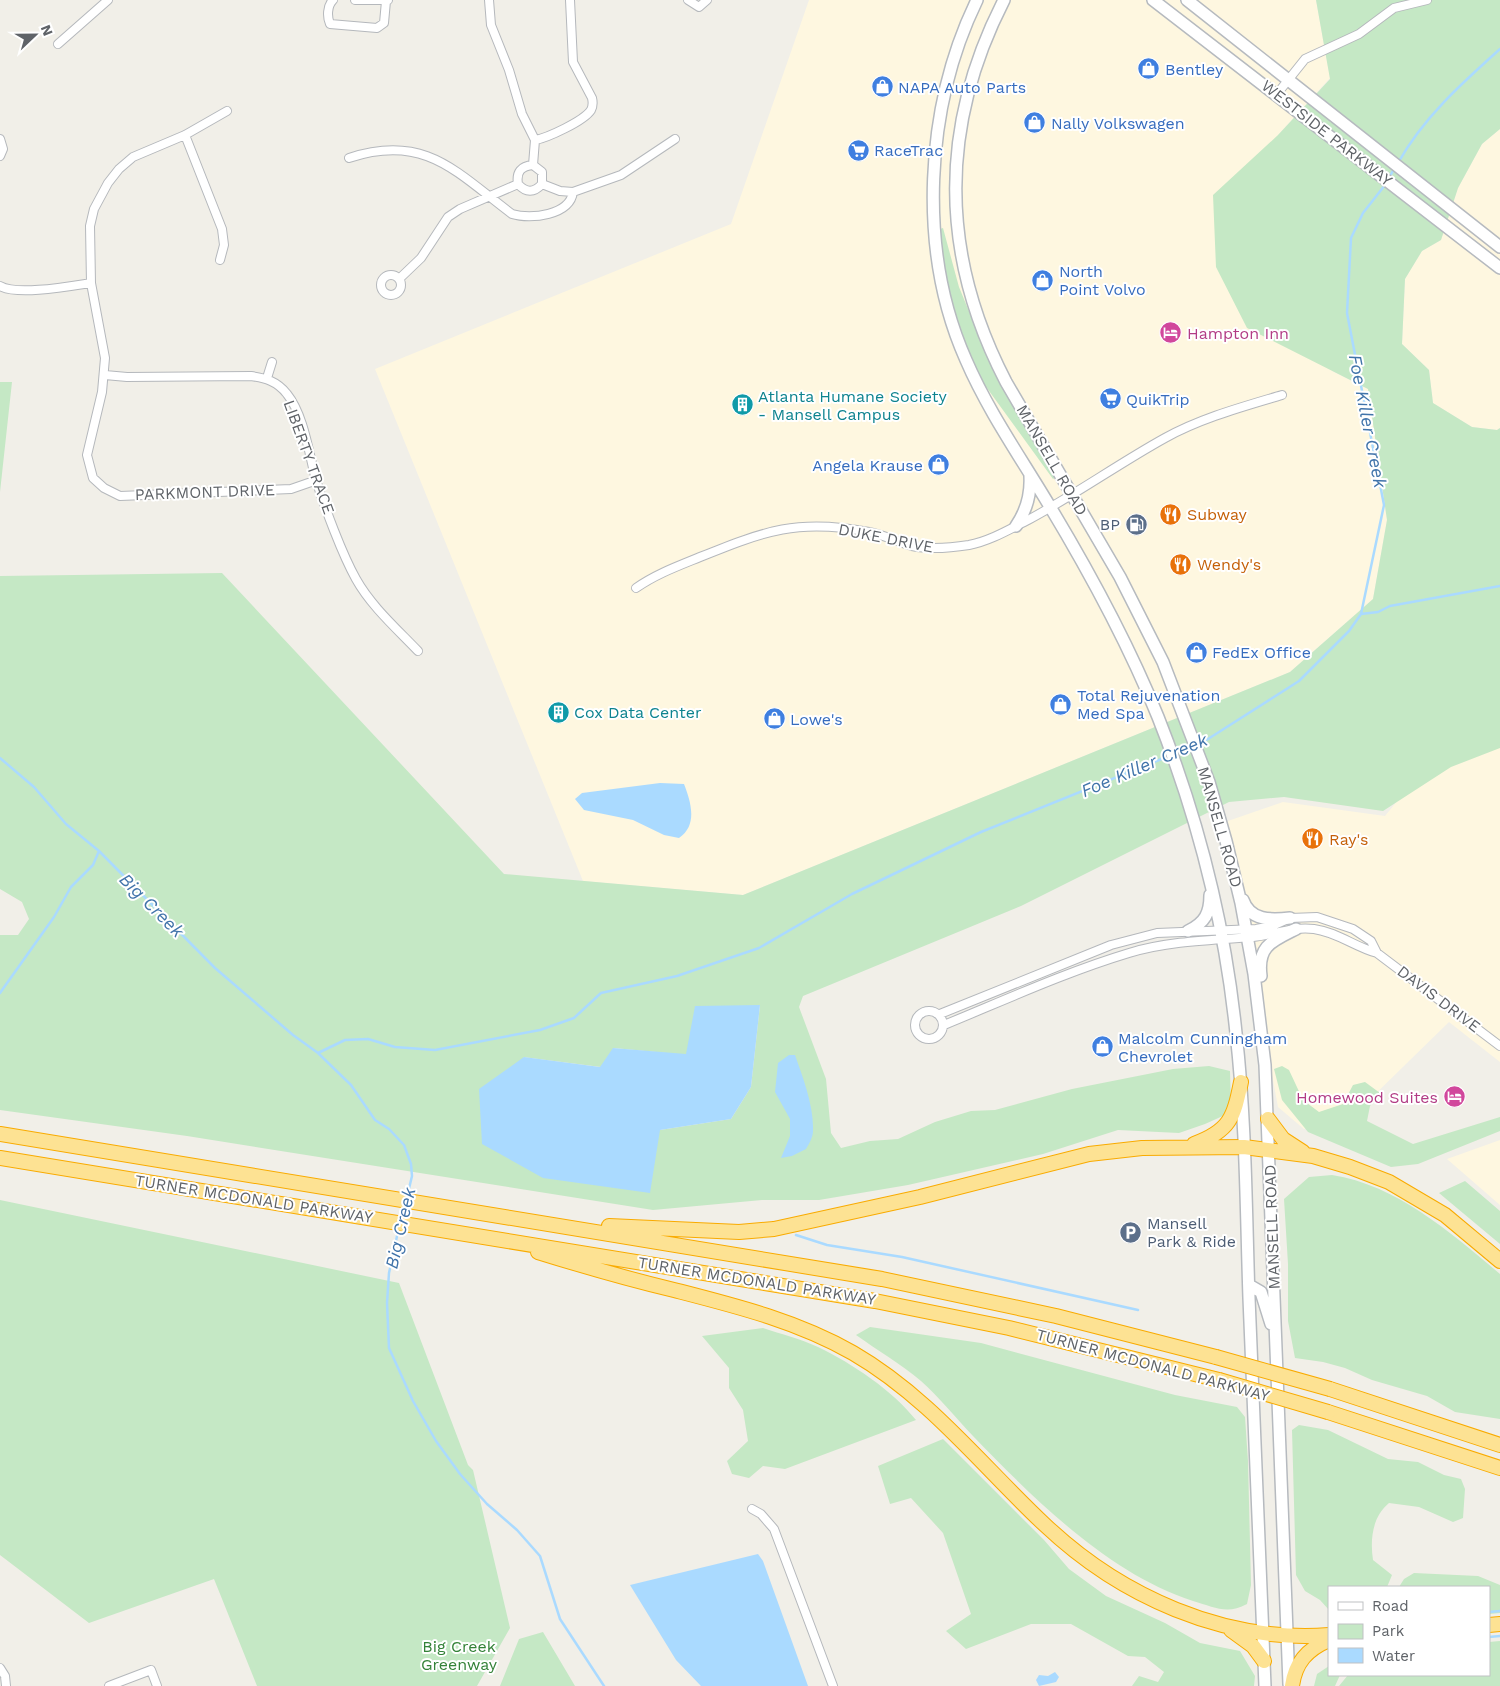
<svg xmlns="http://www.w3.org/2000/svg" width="1500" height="1686" viewBox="0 0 1500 1686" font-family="'Work Sans',sans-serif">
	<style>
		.commercial { fill: #fef7e0 }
		.green { fill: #c5e8c5; fill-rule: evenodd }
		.water { fill: #aadaff }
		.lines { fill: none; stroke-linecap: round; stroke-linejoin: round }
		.stream { stroke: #aadaff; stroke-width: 2.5 }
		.street-casing { stroke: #b5b8bc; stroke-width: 10 }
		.secondary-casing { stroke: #b6babf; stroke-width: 14 }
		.highway-casing { stroke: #f9ab00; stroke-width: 16 }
		.street { stroke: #fff; stroke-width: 8 }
		.secondary { stroke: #fff; stroke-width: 11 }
		.highway { stroke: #fde293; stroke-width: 14 }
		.highway-bridge-casing { stroke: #f9ab00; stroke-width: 16; stroke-linecap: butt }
		.highway-bridge { stroke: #fde293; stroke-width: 14 }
		.labels { text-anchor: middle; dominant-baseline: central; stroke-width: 4; stroke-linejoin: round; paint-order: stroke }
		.shop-label { font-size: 16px; fill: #366cbe; stroke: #fff; text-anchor: start }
		.street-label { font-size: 16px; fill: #5f6368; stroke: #fff }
		.hotel-label { font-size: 16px; fill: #b23c85; stroke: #fff; text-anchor: start }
		.culture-label { font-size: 16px; fill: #0d838f; stroke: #fff; text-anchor: start }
		.food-label { font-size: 16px; fill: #c56008; stroke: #fff; text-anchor: start }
		.service-label { font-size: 16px; fill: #4e5e75; stroke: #fff; text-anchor: end }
		.park-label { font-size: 16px; fill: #348238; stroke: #fff }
		.water-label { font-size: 18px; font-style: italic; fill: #4174aa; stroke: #fff }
	</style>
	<rect width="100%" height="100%" fill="#f1efe8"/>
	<!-- commercial -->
	<path class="commercial" d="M809,0H1316L1330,78L1278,135L1332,371L1368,389L1387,520L1373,599L1290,672L743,895L583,881L375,369L731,224Z
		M1500,129V428L1497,430L1472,427L1433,403L1429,370L1402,344L1405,279L1422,251L1441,240L1458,188L1482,144Z
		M1500,735V1062L1449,1022L1364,1105L1304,1129L1278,1107L1225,822L1283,802L1385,816L1430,761Z
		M1500,1140V1205L1447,1159Z"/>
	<!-- green -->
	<path class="green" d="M1316,0H1500V129L1482,144L1458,188L1441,240L1422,251L1405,279L1402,344L1429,370L1433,403L1472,427L1497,430L1500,428V748L1451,767L1383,811L1284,797L1229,802L1021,906L803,996L799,1007L826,1079L831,1133L841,1148L870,1141L898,1139L935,1122L971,1111L995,1110L1072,1089L1173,1069L1209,1066L1230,1071L1231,1105L1225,1115L1205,1124L1179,1133L1118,1130L1043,1154L908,1185L819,1200H762L653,1210L187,1136L0,1110V935H18L29,919L22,902L0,889V576L222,573L504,874L743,895L1290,672L1373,599L1387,520L1368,389L1247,328L1216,267L1213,195L1278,135L1330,79ZM760,1005L751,1087L731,1119L660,1130L523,1057L601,1067L614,1048L687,1055Z
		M943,228L959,287L975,326L1056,477L1053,479L984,384C959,336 943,283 940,229Z
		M0,382H12L0,492Z
		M1282,1066L1289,1070L1303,1100L1319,1112L1343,1104L1353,1085L1365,1082L1380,1093L1370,1106L1367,1121L1413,1144L1500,1117V1131L1418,1164L1391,1167L1308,1132L1282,1100L1274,1069Z
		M1332,1175C1397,1185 1451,1233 1500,1274V1419L1455,1412L1427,1396L1372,1380L1345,1368L1323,1362L1295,1358L1288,1321V1264L1284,1199L1309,1177Z
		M1465,1181L1500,1211V1244L1439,1193Z
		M0,1200L399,1283L468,1465L473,1470L510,1628L477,1686H257L214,1579L89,1623L0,1555Z
		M870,1327L981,1343L1175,1395L1237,1407L1245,1417L1248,1461L1251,1585L1247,1604C1227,1615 1214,1607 1193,1601C1109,1574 1034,1499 973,1436C956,1418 940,1398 921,1381C901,1364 877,1350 856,1335Z
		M763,1328C781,1334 801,1339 818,1347C853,1364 892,1390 916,1420L785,1469L763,1466L749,1478L732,1474L727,1461L748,1441L743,1410L729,1388V1368L702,1336Z
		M1299,1425L1328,1430L1388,1459L1418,1462L1444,1475L1461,1479L1465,1489L1463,1518L1453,1522L1419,1507L1389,1503C1372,1517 1370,1540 1373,1560L1392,1575L1387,1587H1329V1610L1320,1600L1305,1591L1296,1575L1292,1430Z
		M943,1439L1044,1540L1069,1569L1106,1596L1165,1623L1200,1643L1240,1651L1255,1676L1254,1686H1132L1139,1676L1158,1682L1164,1672L1145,1657L1128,1656L1071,1624H1031L966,1649L946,1631L971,1614L943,1533L911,1498L890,1504L878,1466Z
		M1414,1573L1478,1576L1500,1585V1613L1489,1614V1587H1399L1404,1579Z
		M543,1632L575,1686H500L519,1639Z
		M1500,1641V1686H1339L1348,1675H1489V1642Z
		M1329,1666V1675H1340L1335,1686H1314L1317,1674Z"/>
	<!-- water -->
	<path class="water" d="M660,783L684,784C691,802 698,825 679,838L664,835L633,820L584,810L575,799L582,793Z
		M760,1005L751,1087L731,1119L660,1130L650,1193L543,1178L482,1144L479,1089L524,1057L600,1067L613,1048L686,1054L695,1006Z
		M789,1055H795C803,1078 814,1106 813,1131C813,1137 809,1144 806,1149L792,1156L781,1158L790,1136V1119L775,1092L778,1063Z
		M758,1554L763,1561L808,1686H701L676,1660L630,1585Z
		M1055,1672L1059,1677L1056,1682L1039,1686L1036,1680L1039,1675L1048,1676Z"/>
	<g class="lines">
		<!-- stream -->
		<path class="stream" d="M1398,163C1423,118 1462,83 1500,49
			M1389,178L1395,167
			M1361,614L1378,612L1390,606L1500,586
			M1197,744L1208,739L1299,681L1349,631L1361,614L1384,505L1347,313L1351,238L1363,213L1385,185
			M1176,753L1192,746
			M0,758L34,787L66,824L99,851L215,968L293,1035L318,1053L351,1085L375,1120L389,1129L404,1145L411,1164L412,1176L407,1197
			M0,993L54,917L71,887L93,865L99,851
			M318,1053L345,1040L368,1039L395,1047L435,1050L540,1030L574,1018L601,993L677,976L759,948L852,894L981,832L1169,756
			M401,1219L405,1205
			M399,1227L389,1273L387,1303L389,1348L413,1401L436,1441L460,1474L487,1504L517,1530L540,1556L560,1619L604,1686
			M796,1235L827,1245L902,1257L1138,1310
			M1489,1612L1500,1611
			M1489,1637L1500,1636"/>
		<defs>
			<path id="street" d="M333,0C327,6 327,17 330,24L377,28L384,23L386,1
				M355,0H388
				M489,0L491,25L509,70L522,114L535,140L533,165
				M688,0L699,7L707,0
				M58,44L108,0
				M1277,94L1305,59L1359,34L1394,8L1427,0
				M227,111L185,135L133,157L119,169L108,183L94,209L90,226L91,283L105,358L102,392L87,455L93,478L104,488L120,496L291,489L317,480
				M185,135L222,229L224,245L220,260
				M0,139L3,149L0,156
				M535,140C547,138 584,121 591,110C593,106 593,102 592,98L573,62L570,0
				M349,158C425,133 456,172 512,214C531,220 570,215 573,192
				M533,165L542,172V184
				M518,184C526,193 534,193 542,184
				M518,184C516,172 521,166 533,165
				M542,184L560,191L573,192L621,175L675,139
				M381 285a10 10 0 1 1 20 0a10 10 0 1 1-20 0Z
				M399,279L421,258L448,217L460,209L518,184
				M0,286C17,296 71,286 91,283
				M105,375L127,377L251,376C265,378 277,381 287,394C304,415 309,454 316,480C325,508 342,554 356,579C371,606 397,629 418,651
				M267,378L272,362
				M636,588C656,574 678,566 700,557C765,531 798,518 869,532C884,535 898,542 912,546C931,550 950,548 969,545C990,541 1010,529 1028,520C1075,495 1118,464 1165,438C1201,418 1242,407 1282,395
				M915 1025a14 14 0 1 1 28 0a14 14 0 1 1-28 0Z
				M940,1014L1111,945L1157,933L1256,929L1272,926L1290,918L1317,917L1353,929L1371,941L1377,953
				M944,1025C1005,1000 1066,972 1129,953C1168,941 1213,940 1253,937C1273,935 1293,926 1314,929C1337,932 1355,947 1377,953L1500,1046
				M752,1509L761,1514L774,1529L833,1686
				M0,1668L5,1676L6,1686
				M109,1686L151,1670L157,1686"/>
			<path id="secondary" d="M977,0C925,107 917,250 966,360C988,411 1021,458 1049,505C1090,573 1128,643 1158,717C1198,818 1225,925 1236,1033C1246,1121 1246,1210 1249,1298C1254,1427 1260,1557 1265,1686
				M1004,0C939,127 940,255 1006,382L1120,577L1163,662L1209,782L1226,841L1241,903L1254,974L1265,1065L1289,1684
				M1153,0L1500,268
				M1187,0L1500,247
				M1016,526C1027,510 1031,495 1030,476
				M1243,900C1250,921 1271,920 1290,918
				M1188,931C1205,923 1210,913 1210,895
				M1261,976C1257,946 1272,941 1296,929
				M1249,1285L1261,1292L1271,1324"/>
			<path id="highway" d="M1268,1119L1283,1139L1303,1152
				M0,1134L882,1279L1056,1316L1216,1357
				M1194,1144C1230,1131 1234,1117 1241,1082
				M0,1158L875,1301L1009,1328L1219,1380
				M609,1226L739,1232L774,1229L920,1197L1089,1154L1142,1148L1244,1147L1313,1156L1350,1167L1389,1182L1445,1215L1500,1261
				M538,1252C583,1266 628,1279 674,1290C736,1306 797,1321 853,1353C929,1397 982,1466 1045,1525C1120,1596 1224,1643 1329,1635
				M1330,1389L1500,1445
				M1328,1412L1500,1468
				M1489,1625L1500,1624
				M1231,1630L1253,1646L1264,1661
				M1292,1686C1295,1663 1307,1649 1329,1640"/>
		</defs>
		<!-- street casing -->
		<use href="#street" class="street-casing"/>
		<!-- secondary casing -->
		<use href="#secondary" class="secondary-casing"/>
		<!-- highway casing -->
		<use href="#highway" class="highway-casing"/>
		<!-- street -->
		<use href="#street" class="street"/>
		<!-- secondary -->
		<use href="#secondary" class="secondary"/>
		<!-- highway -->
		<use href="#highway" class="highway"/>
		<defs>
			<path id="highway-bridge" d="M1216,1357L1330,1389
				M1219,1380L1328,1412"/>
		</defs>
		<!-- highway-bridge casing -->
		<use href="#highway-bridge" class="highway-bridge-casing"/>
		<!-- highway-bridge -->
		<use href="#highway-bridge" class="highway-bridge"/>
	</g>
	<!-- icons -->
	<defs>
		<symbol id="shop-disc" viewBox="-11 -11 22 22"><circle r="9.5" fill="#3f7fe0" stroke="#fff"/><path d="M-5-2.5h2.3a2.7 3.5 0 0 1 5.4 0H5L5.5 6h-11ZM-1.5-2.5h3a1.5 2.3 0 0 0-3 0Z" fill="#fff"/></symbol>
		<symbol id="supermarket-disc" viewBox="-11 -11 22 22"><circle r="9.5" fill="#3f7fe0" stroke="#fff"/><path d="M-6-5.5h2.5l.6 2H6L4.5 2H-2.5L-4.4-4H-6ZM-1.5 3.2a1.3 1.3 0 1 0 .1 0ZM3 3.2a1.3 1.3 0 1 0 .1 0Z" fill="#fff"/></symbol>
		<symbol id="hotel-disc" viewBox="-11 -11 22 22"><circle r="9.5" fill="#d1479c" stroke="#fff"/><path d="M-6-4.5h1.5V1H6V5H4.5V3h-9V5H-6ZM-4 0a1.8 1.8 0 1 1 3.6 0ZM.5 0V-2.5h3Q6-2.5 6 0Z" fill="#fff"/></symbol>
		<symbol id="building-disc" viewBox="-11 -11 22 22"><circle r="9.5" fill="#0f9aa8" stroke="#fff"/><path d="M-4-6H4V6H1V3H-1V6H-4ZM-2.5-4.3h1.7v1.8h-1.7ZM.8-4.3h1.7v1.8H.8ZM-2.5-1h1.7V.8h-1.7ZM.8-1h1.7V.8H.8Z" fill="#fff"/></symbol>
		<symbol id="restaurant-disc" viewBox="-11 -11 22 22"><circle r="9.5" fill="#e8710a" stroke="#fff"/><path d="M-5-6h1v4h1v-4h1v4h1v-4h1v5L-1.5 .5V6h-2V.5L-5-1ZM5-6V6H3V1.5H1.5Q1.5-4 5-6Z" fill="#fff"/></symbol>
		<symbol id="fuel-disc" viewBox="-11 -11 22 22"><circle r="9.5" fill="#5c6f8a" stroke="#fff"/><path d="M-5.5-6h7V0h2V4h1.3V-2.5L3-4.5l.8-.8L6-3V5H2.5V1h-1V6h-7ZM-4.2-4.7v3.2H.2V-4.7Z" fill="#fff"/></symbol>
		<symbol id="parking-disc" viewBox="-11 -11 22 22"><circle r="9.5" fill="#5c6f8a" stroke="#fff"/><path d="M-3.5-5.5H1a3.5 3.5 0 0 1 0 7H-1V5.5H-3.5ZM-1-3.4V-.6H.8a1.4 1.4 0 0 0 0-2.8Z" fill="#fff"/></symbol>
	</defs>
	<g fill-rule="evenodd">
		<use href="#shop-disc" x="1136" y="56" width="25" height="25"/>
		<use href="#shop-disc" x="870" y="74" width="25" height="25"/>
		<use href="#shop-disc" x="1022" y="110" width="25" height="25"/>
		<use href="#supermarket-disc" x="846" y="138" width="25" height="25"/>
		<use href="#shop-disc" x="1030" y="268" width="25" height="25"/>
		<use href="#hotel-disc" x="1158" y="320" width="25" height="25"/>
		<use href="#supermarket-disc" x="1098" y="386" width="25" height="25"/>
		<use href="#building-disc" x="730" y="392" width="25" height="25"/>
		<use href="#shop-disc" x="926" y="452" width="25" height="25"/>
		<use href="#restaurant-disc" x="1158" y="502" width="25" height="25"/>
		<use href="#fuel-disc" x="1124" y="512" width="25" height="25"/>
		<use href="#restaurant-disc" x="1168" y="552" width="25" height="25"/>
		<use href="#shop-disc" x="1184" y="640" width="25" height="25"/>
		<use href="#shop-disc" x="1048" y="692" width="25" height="25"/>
		<use href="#building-disc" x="546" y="700" width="25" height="25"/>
		<use href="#shop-disc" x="762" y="706" width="25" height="25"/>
		<use href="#restaurant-disc" x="1300" y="826" width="25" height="25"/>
		<use href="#shop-disc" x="1090" y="1034" width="25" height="25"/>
		<use href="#hotel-disc" x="1442" y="1084" width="25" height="25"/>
		<use href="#parking-disc" x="1118" y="1220" width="25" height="25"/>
	</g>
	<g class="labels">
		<!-- shop labels -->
		<g class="shop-label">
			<text x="1165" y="69">Bentley</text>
			<text x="898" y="87">NAPA Auto Parts</text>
			<text x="1051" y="123">Nally Volkswagen</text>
			<text x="874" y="150">RaceTrac</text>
			<text x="1059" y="271">North<tspan x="1059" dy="18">Point Volvo</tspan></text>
			<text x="1126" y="399">QuikTrip</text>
			<text x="923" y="465" text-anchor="end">Angela Krause</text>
			<text x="1212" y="652">FedEx Office</text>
			<text x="1077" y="695">Total Rejuvenation<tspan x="1077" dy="18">Med Spa</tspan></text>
			<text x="790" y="719">Lowe's</text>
			<text x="1118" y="1038">Malcolm Cunningham<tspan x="1118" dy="18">Chevrolet</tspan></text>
		</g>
		<!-- street labels -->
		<g class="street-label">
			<text transform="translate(1327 133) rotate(38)">WESTSIDE PARKWAY</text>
			<text transform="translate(309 457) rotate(70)">LIBERTY TRACE</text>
			<text transform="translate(1052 460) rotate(60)">MANSELL ROAD</text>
			<text transform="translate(205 492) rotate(-2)">PARKMONT DRIVE</text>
			<text transform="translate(886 538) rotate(11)">DUKE DRIVE</text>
			<text transform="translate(1220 827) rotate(74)">MANSELL ROAD</text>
			<text transform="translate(1439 999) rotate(37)">DAVIS DRIVE</text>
			<text transform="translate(254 1199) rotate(9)">TURNER MCDONALD PARKWAY</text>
			<text transform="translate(1272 1227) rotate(-92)">MANSELL ROAD</text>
			<text transform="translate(757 1281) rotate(9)">TURNER MCDONALD PARKWAY</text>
			<text transform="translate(1153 1365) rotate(15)">TURNER MCDONALD PARKWAY</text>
		</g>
		<!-- hotel labels -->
		<g class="hotel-label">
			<text x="1187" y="333">Hampton Inn</text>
			<text x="1438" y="1097" text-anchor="end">Homewood Suites</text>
		</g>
		<!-- culture labels -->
		<g class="culture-label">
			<text x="758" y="396">Atlanta Humane Society<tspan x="758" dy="18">- Mansell Campus</tspan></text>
			<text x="574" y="712">Cox Data Center</text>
		</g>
		<!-- food labels -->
		<g class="food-label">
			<text x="1187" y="514">Subway</text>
			<text x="1197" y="564">Wendy's</text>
			<text x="1329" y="839">Ray's</text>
		</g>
		<!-- service labels -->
		<g class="service-label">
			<text x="1120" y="524">BP</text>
			<text x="1147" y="1223" text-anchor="start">Mansell<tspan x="1147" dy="18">Park &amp; Ride</tspan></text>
		</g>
		<!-- park labels -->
		<g class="park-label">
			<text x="459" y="1646">Big Creek<tspan x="459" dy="18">Greenway</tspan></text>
		</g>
		<!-- water labels -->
		<g class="water-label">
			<text transform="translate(1368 421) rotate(79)">Foe Killer Creek</text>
			<text transform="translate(1144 765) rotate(-23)">Foe Killer Creek</text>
			<text transform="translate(152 905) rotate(45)">Big Creek</text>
			<text transform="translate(400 1228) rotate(-77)">Big Creek</text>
		</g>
	</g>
	<!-- legend -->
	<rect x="1328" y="1586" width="162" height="90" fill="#ffffff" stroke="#bfc1c3"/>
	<rect x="1338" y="1602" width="25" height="8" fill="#ffffff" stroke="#bfc1c3"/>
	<text x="1372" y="1611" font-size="15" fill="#5f6368">Road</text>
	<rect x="1338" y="1624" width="25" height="15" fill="#c5e8c5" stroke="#bfc1c3"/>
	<text x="1372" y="1636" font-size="15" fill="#5f6368">Park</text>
	<rect x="1338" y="1648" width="25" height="15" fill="#aadaff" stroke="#bfc1c3"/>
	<text x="1372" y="1661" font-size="15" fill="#5f6368">Water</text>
	<!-- north arrow -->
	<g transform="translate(35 35) rotate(68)" stroke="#ffffff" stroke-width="4" paint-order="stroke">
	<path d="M0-4L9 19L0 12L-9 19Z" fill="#5f6368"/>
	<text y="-8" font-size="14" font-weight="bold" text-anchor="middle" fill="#5f6368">N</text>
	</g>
</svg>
